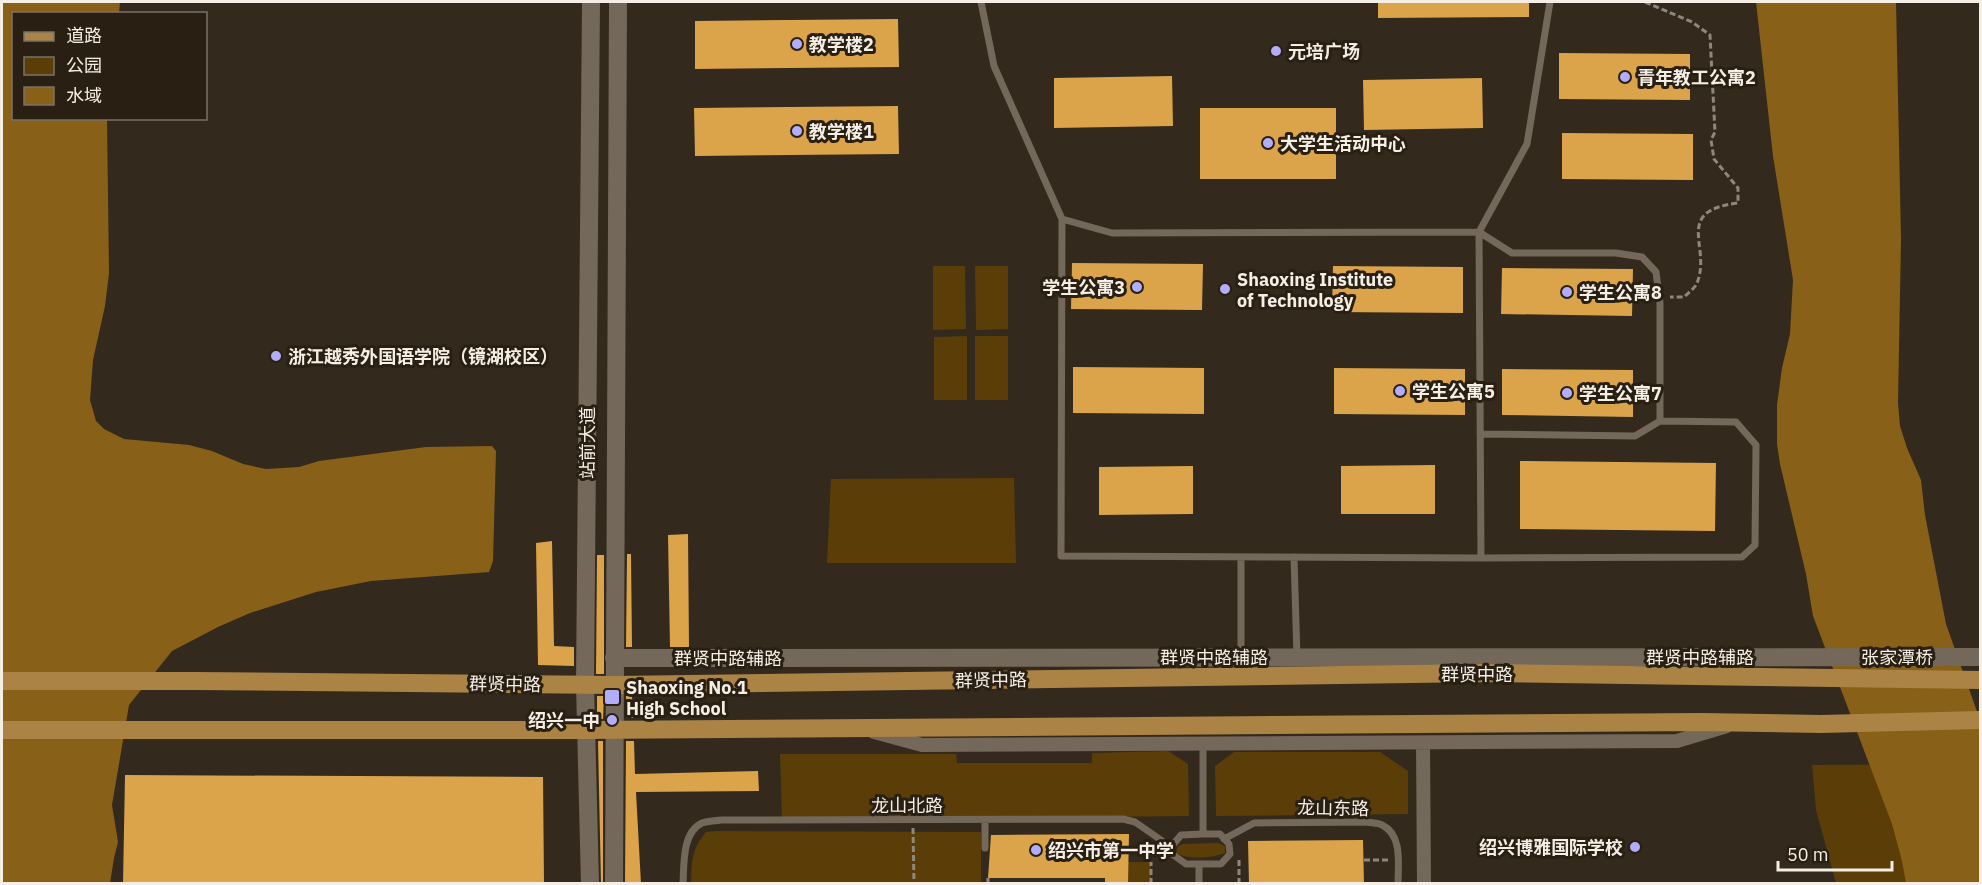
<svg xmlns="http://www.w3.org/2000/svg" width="1982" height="885" viewBox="0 0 1982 885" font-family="'IBM Plex Sans','Noto Sans SC',sans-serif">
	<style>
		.green { fill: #5b3d07 }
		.water { fill: #896018 }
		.building { fill: #dba44b }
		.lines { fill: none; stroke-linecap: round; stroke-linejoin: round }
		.path { stroke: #8e877b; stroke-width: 3; stroke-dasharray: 6 3; stroke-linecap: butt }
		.service { stroke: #73685a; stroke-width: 7 }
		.minor { stroke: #73685a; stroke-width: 14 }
		.secondary { stroke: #73685a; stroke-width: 18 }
		.primary { stroke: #aa8345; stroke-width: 18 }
		.poi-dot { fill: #b2adf9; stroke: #292013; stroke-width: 2 }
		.labels { text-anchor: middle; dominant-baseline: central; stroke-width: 6; stroke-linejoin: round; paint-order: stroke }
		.poi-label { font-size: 18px; font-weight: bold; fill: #f4eee5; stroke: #292013; text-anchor: start }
		.street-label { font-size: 18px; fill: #f4eee5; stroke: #292013 }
	</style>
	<rect width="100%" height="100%" fill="#332a1d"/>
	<!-- green -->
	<path class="green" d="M933,266H965L966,329L933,330Z
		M975,266H1008V329L976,330Z
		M967,336V400H934V337Z
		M975,336H1008V400H975Z
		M1014,478L1016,563H827L831,479Z
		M1168,751L1188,764L1189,816L782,820L780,754H956L957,763H1092V753Z
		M1234,752H1380L1408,771V814L1216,816L1215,766Z
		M1980,764V883H1836L1816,810L1812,765Z
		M716,831L981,832V883H691C692,861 691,850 706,832Z
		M1218,843L1225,846V853C1213,858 1188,860 1176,853L1178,846L1183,844Z
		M1128,862H1151V883L1128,884Z"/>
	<!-- water -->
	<path class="water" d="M2,2H120L119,13L14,14V118L107,119L109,273L105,306L93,360L90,400L96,421L104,429L124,439L189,445L212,451L243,464L266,469L299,467L319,461L426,447L492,446L496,451L493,561L489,572L371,581L316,592L250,613L218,627L172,651L129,705L112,805L118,842L114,858L110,883L2,884Z
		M1756,2H1896L1901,239L1898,403L1900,426L1907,448L1921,480L1925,515L1946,624L1980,720V883H1906L1902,861L1892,824L1813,616L1806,574L1780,464L1777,444V405L1782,368L1790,334L1793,280L1773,156Z"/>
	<!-- building -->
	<path class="building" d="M1378,2H1529V17L1378,18Z
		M898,19L899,67L695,69V21Z
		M1559,53L1690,54V100L1559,99Z
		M1172,76L1173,126L1054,128V78Z
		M1482,78L1483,128L1364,130L1363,80Z
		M898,106L899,154L695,156L694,108Z
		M1200,108H1336V179H1200Z
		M1562,133L1693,134V180L1562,179Z
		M1072,263L1203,264L1202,310L1071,309Z
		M1333,266L1463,267V313L1332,312Z
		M1502,268L1633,269L1632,316L1501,314Z
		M1073,367L1204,368V414L1073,413Z
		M1334,368L1465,369V415L1334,414Z
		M1502,369L1633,370V417L1502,415Z
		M1520,461L1716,463L1715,531L1520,529Z
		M1435,465V514H1341V466Z
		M1193,466V514L1099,515V467Z
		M688,534L689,647H670L668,535Z
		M552,541L554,646L574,647V666L538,665L536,543Z
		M627,554H631L632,647H626Z
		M597,555H604V674H596Z
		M597,696H604L603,719H597Z
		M626,696H632L633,718H626Z
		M598,741H603V884H601Z
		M626,741H634L635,774L758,771L759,791L636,792L641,884H625Z
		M125,775L543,777L544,884H123Z
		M1129,834L1128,884H1105V878H988L991,835Z
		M1363,840L1364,884H1249L1248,841Z"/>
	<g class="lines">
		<!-- path -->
		<path class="path" d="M1645,2L1692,22L1710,35L1715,132L1711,140L1714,159L1738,188V203C1672,211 1712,247 1697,283C1695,288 1688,293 1684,297H1670
			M913,828L914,884
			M1239,860V884
			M1364,860H1389
			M988,878V884
			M1151,884V862"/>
		<!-- service -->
		<path class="service" d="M981,2L994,66L1062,219L1112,233L1479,232L1527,144L1550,2
			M1062,219L1061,556L1481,558L1479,232
			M1479,232L1512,253H1616L1642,257L1656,272L1660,303V421L1635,436L1480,434
			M1241,557V656
			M1294,557L1297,657
			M1481,558L1742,557L1755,545L1756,445L1736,422L1660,421
			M985,820V848
			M1224,839L1254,823L1367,822C1371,823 1378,823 1382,825C1403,835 1398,865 1398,884
			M1171,847L1172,854L1186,864H1221L1230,854L1229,844L1220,834H1203V744
			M1171,847L1181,835L1203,834
			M683,884C684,865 682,832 702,823C708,821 715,821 721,820L1123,819L1135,822L1171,847
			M1199,884V864"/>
		<!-- minor -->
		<path class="minor" d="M874,732L922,745L1677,741L1727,726
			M1423,743L1424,884"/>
		<!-- secondary -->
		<path class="secondary" d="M614,658L1980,657
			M590,884L585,685L591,2
			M614,884L618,2"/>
		<!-- primary -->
		<path class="primary" d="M2,681H196L614,685L1482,673L1980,680
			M2,730H586L1702,722L1821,724L1980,720"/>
	</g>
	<!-- markers -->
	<g class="poi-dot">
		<circle cx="797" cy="44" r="6"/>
		<circle cx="1276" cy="51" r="6"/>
		<circle cx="1625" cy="77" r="6"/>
		<circle cx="797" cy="131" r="6"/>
		<circle cx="1268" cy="143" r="6"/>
		<circle cx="1137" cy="287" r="6"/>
		<circle cx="1225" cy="289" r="6"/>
		<circle cx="1567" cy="292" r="6"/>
		<circle cx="276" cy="356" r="6"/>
		<circle cx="1400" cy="391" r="6"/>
		<circle cx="1567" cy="393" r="6"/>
		<rect x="604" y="689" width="16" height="16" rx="3"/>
		<circle cx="612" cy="720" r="6"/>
		<circle cx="1635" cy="847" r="6"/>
		<circle cx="1036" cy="850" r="6"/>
	</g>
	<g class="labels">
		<!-- poi labels -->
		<g class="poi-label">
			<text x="809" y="44">教学楼2</text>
			<text x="1288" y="51">元培广场</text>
			<text x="1637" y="77">青年教工公寓2</text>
			<text x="809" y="131">教学楼1</text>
			<text x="1280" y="143">大学生活动中心</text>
			<text x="1237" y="279">Shaoxing Institute<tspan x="1237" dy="21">of Technology</tspan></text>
			<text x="1125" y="287" text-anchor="end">学生公寓3</text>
			<text x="1579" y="292">学生公寓8</text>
			<text x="288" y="356">浙江越秀外国语学院（镜湖校区）</text>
			<text x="1412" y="391">学生公寓5</text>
			<text x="1579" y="393">学生公寓7</text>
			<text x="626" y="687">Shaoxing No.1<tspan x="626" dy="21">High School</tspan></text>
			<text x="600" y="720" text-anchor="end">绍兴一中</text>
			<text x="1623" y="847" text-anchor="end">绍兴博雅国际学校</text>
			<text x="1048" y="850">绍兴市第一中学</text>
		</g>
		<!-- street labels -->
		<g class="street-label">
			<text transform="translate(587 443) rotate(-90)">站前大道</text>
			<text x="1214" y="657">群贤中路辅路</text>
			<text x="1700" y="657">群贤中路辅路</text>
			<text x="1897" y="657">张家潭桥</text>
			<text x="728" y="658">群贤中路辅路</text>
			<text x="1477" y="674">群贤中路</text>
			<text transform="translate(991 680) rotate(-1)">群贤中路</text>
			<text transform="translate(505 684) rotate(1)">群贤中路</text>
			<text x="907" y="805">龙山北路</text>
			<text transform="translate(1333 808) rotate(1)">龙山东路</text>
		</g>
	</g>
	<!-- border -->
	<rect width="1982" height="885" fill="none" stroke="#f4eee5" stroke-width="6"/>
	<!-- legend -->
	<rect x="12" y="12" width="195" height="108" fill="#292013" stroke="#7a7267" stroke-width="1.5"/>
	<rect x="24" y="32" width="30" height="9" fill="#aa8345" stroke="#7a7267" stroke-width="1.5"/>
	<text x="66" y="42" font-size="18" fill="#f4eee5">道路</text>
	<rect x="24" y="57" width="30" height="18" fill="#5b3d07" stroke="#7a7267" stroke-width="1.5"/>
	<text x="66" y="72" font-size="18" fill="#f4eee5">公园</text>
	<rect x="24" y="87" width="30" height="18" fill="#896018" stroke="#7a7267" stroke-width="1.5"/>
	<text x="66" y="102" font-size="18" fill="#f4eee5">水域</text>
	<!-- scale -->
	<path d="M1778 861v9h114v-9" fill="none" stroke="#f4eee5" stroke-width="3"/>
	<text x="1787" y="861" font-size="18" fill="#f4eee5" stroke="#292013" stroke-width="4.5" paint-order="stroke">50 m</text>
</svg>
